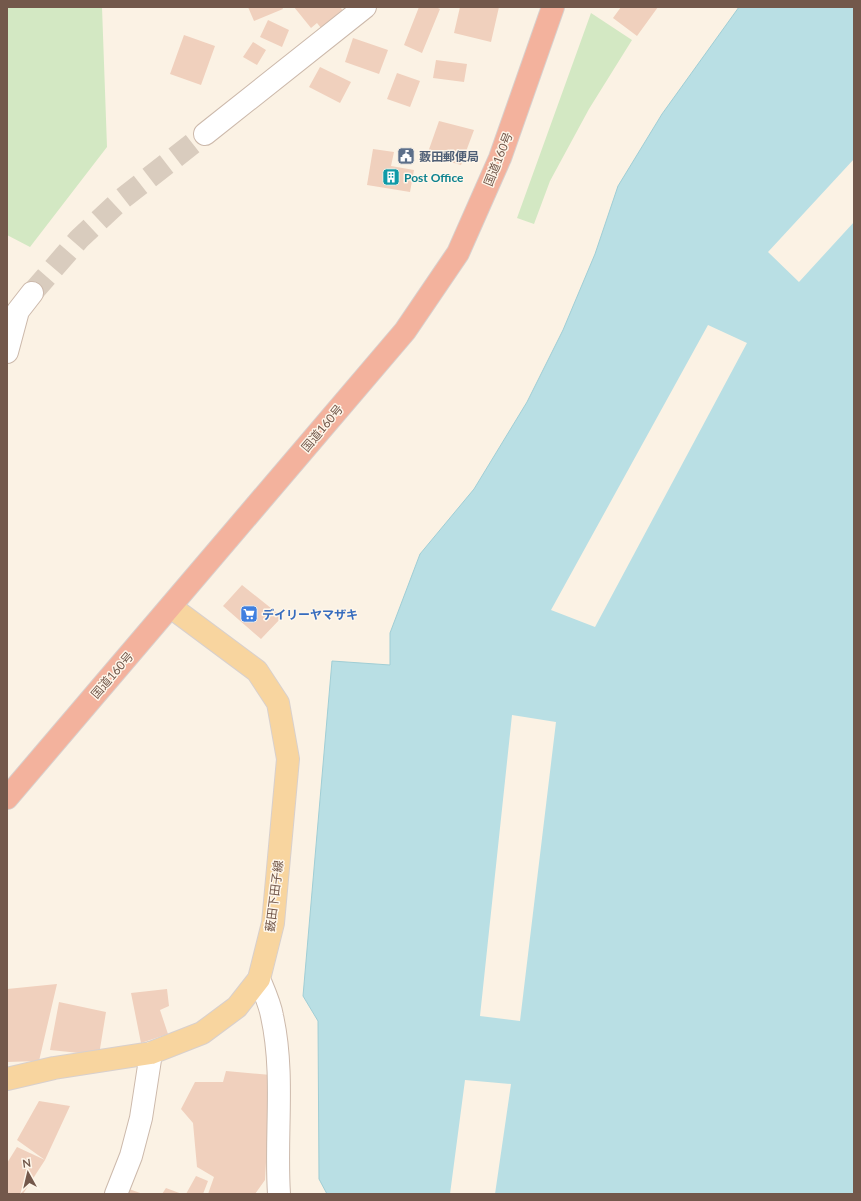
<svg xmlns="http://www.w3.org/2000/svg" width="861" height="1201" viewBox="0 0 861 1201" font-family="Lato,'Noto Sans JP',sans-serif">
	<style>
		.green { fill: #d3e8c3 }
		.water { fill: #b9dfe4; stroke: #a0ced5 }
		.pier { fill: #fbf2e4 }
		.building { fill: #f0d0bd }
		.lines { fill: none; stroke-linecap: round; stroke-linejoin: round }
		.minor-tunnel { stroke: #d9ccbe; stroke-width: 22; stroke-dasharray: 22 11; stroke-linecap: butt }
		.minor-casing { stroke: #ccb9ab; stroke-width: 24 }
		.major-casing { stroke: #d8d0cd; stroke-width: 24 }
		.highway-casing { stroke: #d8d0cd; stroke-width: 24 }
		.minor { stroke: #fff; stroke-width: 22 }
		.major { stroke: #f8d59f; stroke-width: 22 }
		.highway { stroke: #f3b29d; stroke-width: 22 }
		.labels { text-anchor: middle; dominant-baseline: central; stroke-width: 3; stroke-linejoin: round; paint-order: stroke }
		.service-label { font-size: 12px; font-weight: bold; fill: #4e5e75; stroke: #fef6ea; text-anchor: start }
		.street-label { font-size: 12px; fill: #73584b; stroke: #fef6ea }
		.culture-label { font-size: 12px; font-weight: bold; fill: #0d838f; stroke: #fef6ea; text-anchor: start }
		.shop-label { font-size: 12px; font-weight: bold; fill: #366cbe; stroke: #fef6ea; text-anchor: start }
	</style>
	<rect width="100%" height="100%" fill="#fbf2e4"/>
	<!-- green -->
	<path class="green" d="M7,7H102L107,147L30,247L7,235Z
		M591,13L632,40L589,109L550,181L534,224L517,218Z"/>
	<!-- water -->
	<path class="water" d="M739,7H854V1194H327L319,1179L318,1021L303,996L332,661L390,665V633L420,554L474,489L527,402L563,330L595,254L618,186L662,114Z"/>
	<!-- pier -->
	<path class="pier" d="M854,159V222L799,282L768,252Z
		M708,325L747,343L595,627L551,610Z
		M512,715L556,722L520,1021L480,1016Z
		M465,1080L511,1084L495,1194H450Z"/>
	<!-- building -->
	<path class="building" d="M248,7H282L283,9L254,21Z
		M294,7H340L347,15L325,33L317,23L311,28Z
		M419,7H436L440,9L422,53L404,45Z
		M460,7H499L491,42L454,33Z
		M621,7H658L637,36L613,18Z
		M268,20L289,30L282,47L260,37Z
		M184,35L215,46L201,85L170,74Z
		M353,38L388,50L379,74L345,62Z
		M253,42L266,50L257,65L243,57Z
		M436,60L467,64L464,82L433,78Z
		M320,67L351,82L340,103L309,87Z
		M397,73L420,81L410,107L387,99Z
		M439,121L474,130L461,165L427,155Z
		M373,149L394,152L391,166L414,170L410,192L367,185Z
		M242,585L282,617L261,639L223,606Z
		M57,984L39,1061L7,1062V989Z
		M167,989L169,1006L160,1010L168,1034L141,1043L131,993Z
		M59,1002L106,1012L99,1055L50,1050Z
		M226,1071L271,1075L265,1180L255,1194H208L214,1177L197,1167L193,1123L181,1109L195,1082H223Z
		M39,1101L70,1106L45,1160L17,1140Z
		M17,1147L45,1160L23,1194H7V1163Z
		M196,1176L208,1181L203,1194H186Z
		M166,1188L182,1194H162Z
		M129,1189L143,1194H126Z"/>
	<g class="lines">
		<!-- minor-tunnel -->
		<path class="minor-tunnel" d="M32,293L79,239L123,198L205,134"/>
		<defs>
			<path id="minor" d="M205,134L365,7
				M7,352L18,311L32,293
				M259,979C264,991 270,1004 272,1016C285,1075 275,1135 279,1194
				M116,1194L131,1156L141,1118L151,1053"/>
			<path id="major" d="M7,1079L54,1068L151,1053L202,1033L237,1007L259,979L273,923L288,759L278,703L257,671L171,607"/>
			<path id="highway" d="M7,798L405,331L458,253L500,158L553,7"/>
		</defs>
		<!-- minor casing -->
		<use href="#minor" class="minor-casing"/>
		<!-- major casing -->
		<use href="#major" class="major-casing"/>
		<!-- highway casing -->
		<use href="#highway" class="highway-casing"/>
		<!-- minor -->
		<use href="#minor" class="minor"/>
		<!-- major -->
		<use href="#major" class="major"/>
		<!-- highway -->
		<use href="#highway" class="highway"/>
	</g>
	<!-- icons -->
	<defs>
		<symbol id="civic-square" viewBox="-11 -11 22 22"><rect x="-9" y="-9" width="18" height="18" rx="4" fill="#5c6f8a" stroke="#fef6ea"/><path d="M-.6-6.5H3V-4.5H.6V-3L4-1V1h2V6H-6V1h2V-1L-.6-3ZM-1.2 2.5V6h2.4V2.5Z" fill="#fff"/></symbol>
		<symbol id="building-square" viewBox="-11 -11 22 22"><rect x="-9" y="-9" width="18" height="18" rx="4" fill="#0f9aa8" stroke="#fef6ea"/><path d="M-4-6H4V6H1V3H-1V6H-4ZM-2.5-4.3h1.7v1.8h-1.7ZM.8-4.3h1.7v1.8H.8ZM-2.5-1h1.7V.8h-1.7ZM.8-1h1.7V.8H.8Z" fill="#fff"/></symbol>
		<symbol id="supermarket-square" viewBox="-11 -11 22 22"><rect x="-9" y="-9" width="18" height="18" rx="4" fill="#3f7fe0" stroke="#fef6ea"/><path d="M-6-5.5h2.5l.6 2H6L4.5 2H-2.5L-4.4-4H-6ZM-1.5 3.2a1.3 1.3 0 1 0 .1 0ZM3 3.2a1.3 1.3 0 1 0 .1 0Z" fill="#fff"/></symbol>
	</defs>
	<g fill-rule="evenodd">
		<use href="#civic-square" x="396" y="146" width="20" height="20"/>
		<use href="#building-square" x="381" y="167" width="20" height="20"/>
		<use href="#supermarket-square" x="239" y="604" width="20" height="20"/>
	</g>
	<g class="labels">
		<!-- service labels -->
		<g class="service-label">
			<text x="419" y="156">藪田郵便局</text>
		</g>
		<!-- street labels -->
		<g class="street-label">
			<text transform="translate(498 159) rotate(-68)">国道160号</text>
			<text transform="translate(322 428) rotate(-50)">国道160号</text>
			<text transform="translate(112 675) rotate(-49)">国道160号</text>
			<text transform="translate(274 896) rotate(-83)">薮田下田子線</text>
		</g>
		<!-- culture labels -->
		<g class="culture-label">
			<text x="404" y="177">Post Office</text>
		</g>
		<!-- shop labels -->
		<g class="shop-label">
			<text x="262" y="614">デイリーヤマザキ</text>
		</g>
	</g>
	<!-- border -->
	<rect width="861" height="1201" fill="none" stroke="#73584b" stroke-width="16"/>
	<!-- north arrow -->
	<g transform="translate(28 1173) rotate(352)" stroke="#fef6ea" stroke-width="3" paint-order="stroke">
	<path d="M0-3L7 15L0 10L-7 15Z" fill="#73584b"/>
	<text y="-6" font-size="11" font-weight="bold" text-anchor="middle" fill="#73584b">N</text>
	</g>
</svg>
